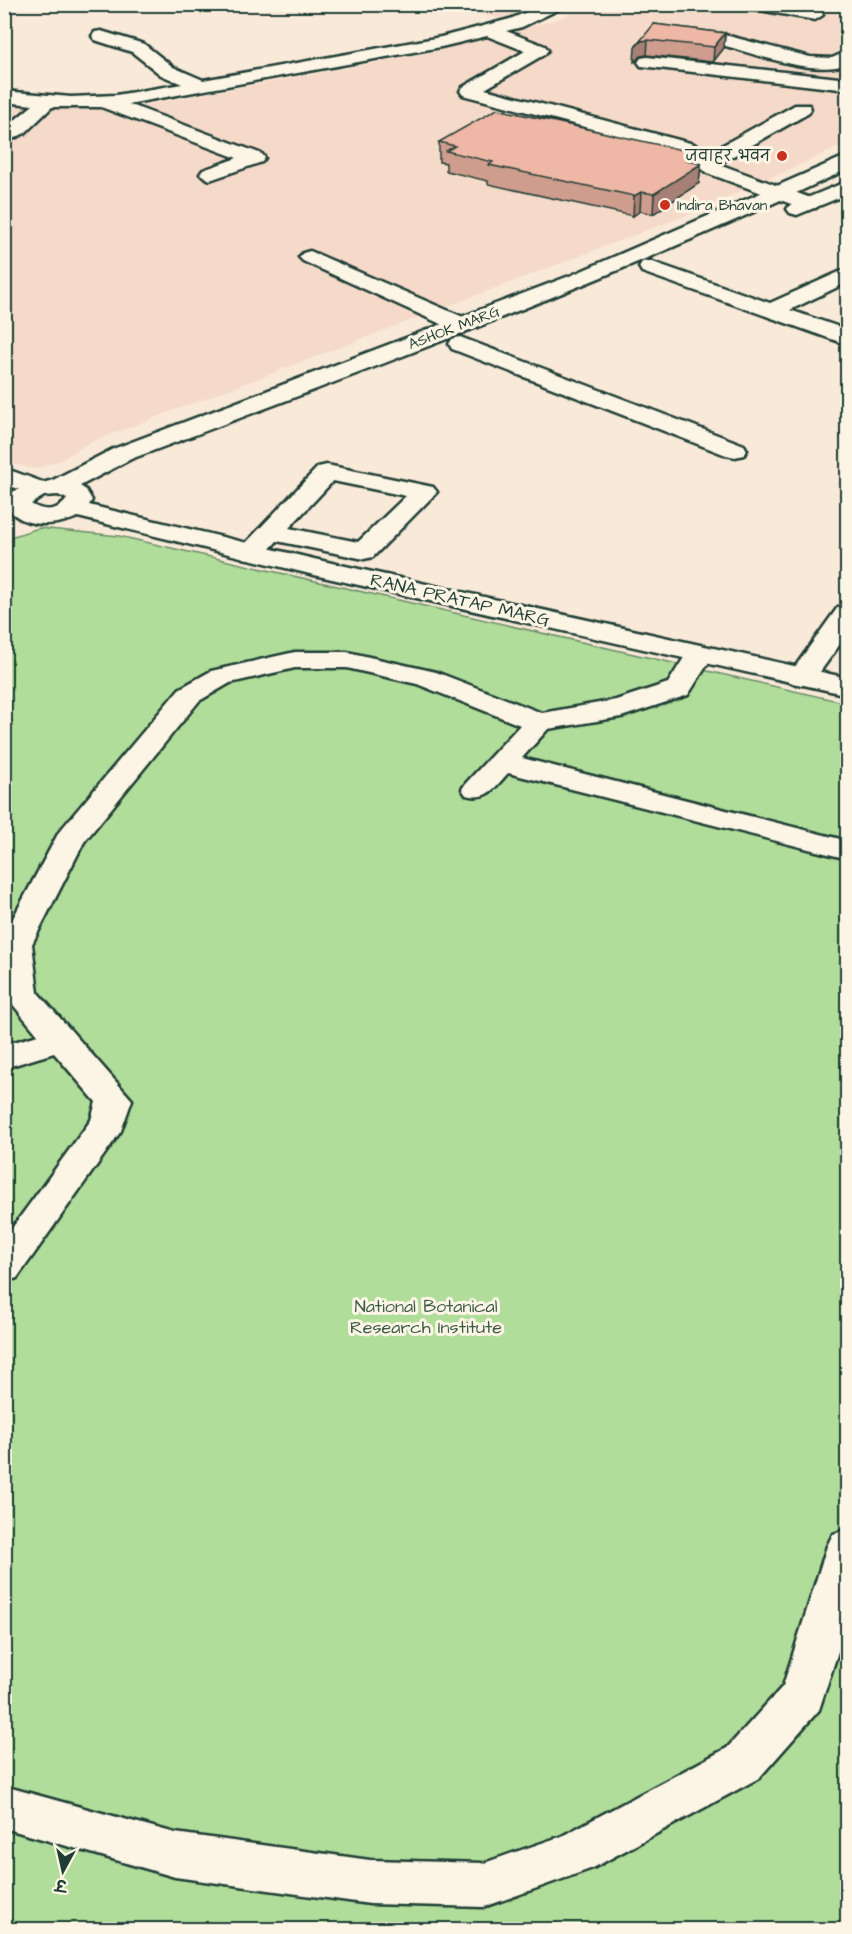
<svg xmlns="http://www.w3.org/2000/svg" width="852" height="1934" viewBox="0 0 852 1934" font-family="'Architects Daughter','Playpen Sans Deva',sans-serif">
	<style>
		.built { fill: #f6dac9 }
		.green { fill: #b1dd9a; stroke: #688d67; stroke-width: 1.5 }
		.lines { fill: none; stroke-linecap: round; stroke-linejoin: round }
		.minor-casing { stroke: #1f3d34; stroke-width: 5 }
		.major-casing { stroke: #1f3d34; stroke-width: 5 }
		.minor { fill: #fcf5e5; fill-rule: evenodd }
		.major { fill: #fcf5e5; fill-rule: evenodd }
		.wall { fill: #ce9d8e; stroke: #1f3d34; stroke-width: 1.5 }
		.shaded-wall { fill: #a78074; stroke: #1f3d34; stroke-width: 1.5 }
		.building { fill: #efb7a5; stroke: #1f3d34; stroke-width: 1.5 }
		.poi-dot { fill: #c8321e; stroke: #fcf5e5; stroke-width: 2 }
		.labels { text-anchor: middle; dominant-baseline: central; stroke-width: 6; stroke-linejoin: round; paint-order: stroke }
		.far-poi-label { font-size: 15px; fill: #1f3d34; stroke: #fcf5e5; text-anchor: end }
		.far-street-label { font-size: 15px; fill: #1f3d34; stroke: #fcf5e5 }
		.street-label { font-size: 18px; fill: #1f3d34; stroke: #fcf5e5 }
		.park-label { font-size: 18px; fill: #3c5d48; stroke: #fcf5e5 }
	</style>
	<rect width="100%" height="100%" fill="#f9e9d8"/>
	<filter id="ink" filterUnits="userSpaceOnUse"><feTurbulence type="fractalNoise" baseFrequency=".0167" numOctaves="2"/><feDisplacementMap in="SourceGraphic" scale="12" xChannelSelector="R" yChannelSelector="G"/><feConvolveMatrix kernelMatrix="1 2 1 2 8 2 1 2 1" color-interpolation-filters="sRGB"/></filter>
	<g filter="url(#ink)">
		<!-- built -->
		<path class="built" d="M446,5L543,4V5L505,20Z
			M592,5H847L848,143L695,212L86,444L63,459L35,469L5,462V101L73,108L139,106L433,52L558,19Z"/>
		<!-- green -->
		<path class="green" d="M39,528L119,536L847,703V1929H5L4,539Z"/>
		<g class="lines">
			<defs>
				<path id="minor" d="M546,4H570L522,27L506,31L545,46L548,50L545,54L485,89L694,144L707,154L795,105H809L811,109L809,113L719,164L816,200L819,204L816,208H802L707,173L680,152L463,95L460,91L463,87L525,51L487,36L441,47L128,104L262,154L265,158L262,162L210,180L200,174L203,170L237,158L101,107H52L25,133L4,143V129L33,105L4,102V91L71,97L116,95L182,84L161,75L132,52L95,40L92,36L95,32L101,31L144,44L173,67L203,80L441,37L510,19Z
					M746,4H785L821,11L823,15L815,20L754,9Z
					M721,34L810,57L832,58L848,51V63C818,79 747,51 715,43L712,39Z
					M647,57L848,79V90L641,66L638,62L641,58Z
					M310,251L470,320L473,325L470,330H454L303,261L299,257L303,253Z
					M650,261L770,303L848,268V282L790,310L848,330V345L642,272L639,267L642,262Z
					M460,337L744,445L747,450L744,455L735,457L726,455L452,349L449,344L452,339Z
					M327,465L433,487L437,492L373,557L364,559L277,541C266,553 260,562 243,558L239,552L243,546L318,467ZM333,481L406,496L358,542L289,528Z
					M4,468L48,484L51,489L48,494L39,496L4,484Z
					M848,605V633L812,683L802,685L792,683L788,677L792,671L838,607Z
					M700,646L710,648L714,654L688,695L621,717L548,729L522,758L848,841V859L508,773C495,787 488,801 466,795L462,789L466,783L520,725L417,684L347,668H295L230,683L199,701L84,842L32,944L38,993L132,1100L121,1131L17,1278L4,1282V1239L91,1120L96,1102L54,1053L4,1068V1045L38,1035L5,995L4,935L59,832L179,689L211,671L295,652H347L436,672L542,713L616,700L668,683L690,648Z
					M848,1529V1621L819,1710L759,1778L593,1868L484,1907L370,1904L175,1877L4,1828V1786L175,1833L370,1860L484,1863L562,1836L727,1748L783,1686L827,1546L833,1534Z"/>
				<path id="major" d="M848,155V169C614,279 372,368 131,459L80,486L86,490L92,500L89,505L314,559L848,678V695L314,575L78,517C53,527 22,529 5,505L14,491L53,480L113,449L572,275ZM58,495L67,499C58,512 43,512 31,504L44,496Z
					M848,181V194L797,215L790,213L787,209L790,205Z"/>
			</defs>
			<!-- minor casing -->
			<use href="#minor" class="minor-casing"/>
			<!-- major casing -->
			<use href="#major" class="major-casing"/>
			<!-- minor -->
			<use href="#minor" class="minor"/>
			<!-- major -->
			<use href="#major" class="major"/>
		</g>
		<!-- wall -->
		<path class="wall" d="M654,24L725,33L724,48L713,62L647,55L641,56L634,62Z
			M439,142L696,153L695,162L701,164L699,183L653,214L640,211L633,216L488,184V181L446,171V163L439,162Z"/>
		<!-- shaded-wall -->
		<path class="shaded-wall" d="M725,33L724,48L713,62L714,47Z
			M648,40L647,55L641,56L634,62L635,47L641,41Z
			M696,153L694,168L701,164L699,183L653,214L654,194L686,160Z
			M641,192L640,211L633,216L634,196Z"/>
		<!-- building -->
		<path class="building" d="M654,24L725,33L714,47L648,40L641,41L635,47Z
			M497,109L696,153L686,160L701,164L654,194L641,192L634,196L489,165L493,162L446,151L455,146L439,142Z"/>
	</g>
	<!-- markers -->
	<g class="poi-dot">
		<circle cx="782" cy="156" r="6"/>
		<circle cx="665" cy="205" r="6"/>
	</g>
	<g class="labels">
		<!-- far-poi labels -->
		<g class="far-poi-label">
			<text x="770" y="156">जवाहर भवन</text>
			<text x="677" y="205" text-anchor="start">Indira Bhavan</text>
		</g>
		<!-- far-street labels -->
		<g class="far-street-label">
			<text transform="translate(454 328) rotate(-21)">ASHOK MARG</text>
		</g>
		<!-- street labels -->
		<g class="street-label">
			<text transform="translate(460 600) rotate(13)">RANA PRATAP MARG</text>
		</g>
		<!-- park labels -->
		<g class="park-label">
			<text x="426" y="1306">National Botanical<tspan x="426" dy="21">Research Institute</tspan></text>
		</g>
	</g>
	<!-- margin -->
	<rect width="852" height="1934" fill="none" stroke="#fcf5e5" stroke-width="24"/>
	<rect x="12" y="12" width="828" height="1910" fill="none" stroke="#1f3d34" stroke-width="2" filter="url(#ink)"/>
	<!-- north arrow -->
	<g transform="translate(63 1871) rotate(188)" stroke="#fcf5e5" stroke-width="4.5" paint-order="stroke">
	<path d="M0-4.5L10 22L0 15L-10 22Z" fill="#1f3d34"/>
	<text y="-9" font-size="16" font-weight="bold" text-anchor="middle" fill="#1f3d34">उ</text>
	</g>
</svg>
